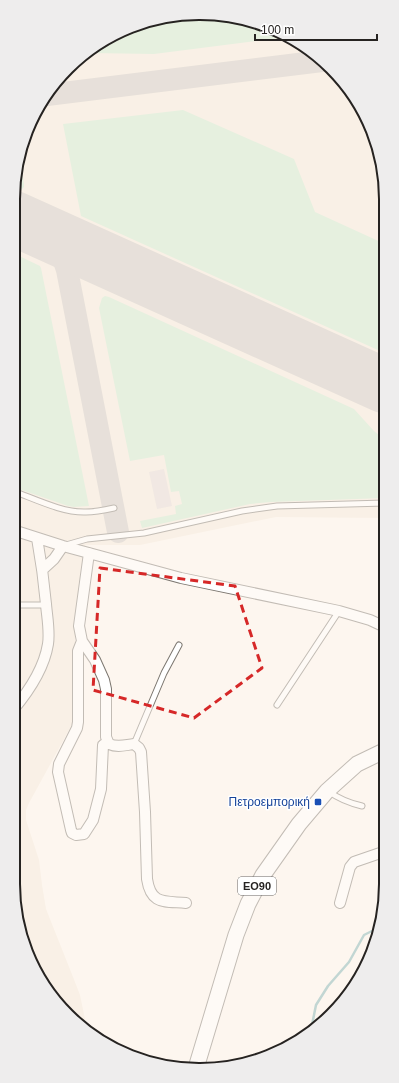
<svg xmlns="http://www.w3.org/2000/svg" width="399" height="1083" viewBox="0 0 399 1083" font-family="Arial,sans-serif">
	<style>
		.built { fill: #f4e9db }
		.green { fill: #cae9cd }
		.lines { fill: none; stroke-linecap: round; stroke-linejoin: round }
		.stream { stroke: #7ab0b1; stroke-width: 2.5 }
		.taxiway { stroke: #ccc6c0; stroke-width: 22 }
		.runway { stroke: #ccc6c0; stroke-width: 55 }
		.building { fill: #e2d8d4 }
		.lane-casing { stroke: #7b766f; stroke-width: 7 }
		.street-casing { stroke: #7b766f; stroke-width: 12 }
		.primary-casing { stroke: #7b766f; stroke-width: 17 }
		.lane { stroke: #fff; stroke-width: 5 }
		.street { stroke: #fff; stroke-width: 10 }
		.primary { stroke: #fff; stroke-width: 15 }
		.marked { fill: none; stroke: #d62828; stroke-width: 3; stroke-dasharray: 8 5; stroke-linejoin: round }
		.transit-dot { fill: #1a4fb4; stroke: #fff; stroke-width: 1.5 }
		.labels { text-anchor: middle; dominant-baseline: central; stroke-width: 3; stroke-linejoin: round; paint-order: stroke }
		.shield { fill: #fff; stroke: #676564; stroke-width: 1 }
		.shield-label { font-size: 11px; font-weight: bold; fill: #262321 }
		.transit-label { font-size: 12px; fill: #164399; stroke: #fff; text-anchor: end }
		.rim { fill: none; stroke: #262321; stroke-width: 2 }
	</style>
	<rect width="100%" height="100%" fill="#fdf6ef"/>
	<!-- built -->
	<path class="built" d="M175,15L248,19L303,44L340,77L372,128L384,175L385,518L276,517L140,545H86L83,547L81,556L84,560L75,626V719L29,803L26,810V820L39,860L42,885L46,909L73,977L80,995L87,1029L59,1006L23,944L13,883V200L19,151L52,86L106,38Z"/>
	<!-- green -->
	<path class="green" d="M175,15L248,19L287,37L154,54L89,53L106,38Z
		M183,110L294,159L315,212L385,244V352L380,351L81,216L63,124Z
		M19,156L24,184V187L21,190L15,187Z
		M13,253L40,266L41,268L89,506L74,507L68,506L13,487Z
		M105,296L109,297L354,409L374,431L385,440V498L271,502L250,504L142,528L140,521L176,514L175,506L182,504L179,491L171,492L164,455L130,461L99,308L102,298Z"/>
	<g class="lines">
		<!-- stream -->
		<path class="stream" d="M307,1035L312,1025L316,1005L328,986L349,962L364,935L380,927"/>
		<!-- taxiway -->
		<path class="taxiway" d="M47,95L322,61
			M36,229C56,242 60,247 67,270L118,532
			M384,386H385"/>
		<!-- runway -->
		<path class="runway" d="M13,218L385,386"/>
	</g>
	<!-- building -->
	<path class="building" d="M164,469L172,506L157,509L149,472Z"/>
	<g class="lines">
		<defs>
			<path id="lane" d="M13,491C35,499 63,513 86,512C95,512 105,510 114,508
				M66,545L87,539L144,533L242,511L277,506L385,503
				M13,605H46
				M13,626L15,622L16,606
				M277,705L339,611
				M134,744L164,673L179,645
				M328,791C339,799 349,803 362,806"/>
			<path id="street" d="M13,530L63,546L181,578L339,611L370,620L385,627
				M89,553L79,626L82,641L95,660L104,680L106,689V737L109,744C118,748 125,745 134,744L139,748L141,752L145,812L147,879C151,905 164,901 186,903
				M42,570L54,559L63,546
				M82,641L78,651V722L77,728L59,764L58,772L71,830L72,833L76,835L84,834L93,820L101,789L103,745L108,742
				M13,710C29,691 44,669 48,644C50,631 47,617 46,604C44,582 41,560 37,538
				M340,903L350,867L354,862L386,851"/>
			<path id="primary" d="M196,1068L236,935L248,904L263,875L299,824L327,791L357,764L386,750"/>
		</defs>
		<!-- lane casing -->
		<use href="#lane" class="lane-casing"/>
		<!-- street casing -->
		<use href="#street" class="street-casing"/>
		<!-- primary casing -->
		<use href="#primary" class="primary-casing"/>
		<!-- lane -->
		<use href="#lane" class="lane"/>
		<!-- street -->
		<use href="#street" class="street"/>
		<!-- primary -->
		<use href="#primary" class="primary"/>
	</g>
	<!-- marked area -->
	<path d="M0 0H399V1083H0ZM100,568L235,586L262,668L194,718L93,690Z" fill="#fdf6ef" fill-opacity=".55" fill-rule="evenodd"/>
	<path class="marked" d="M100,568L235,586L262,668L194,718L93,690Z"/>
	<!-- markers -->
	<rect class="transit-dot" x="314" y="798" width="8" height="8" rx="2"/>
	<g class="labels">
		<!-- shield labels -->
		<rect class="shield" x="238" y="877" width="38" height="18" rx="3"/>
		<g class="shield-label">
			<text x="257" y="886">ΕΟ90</text>
		</g>
		<!-- transit labels -->
		<g class="transit-label">
			<text x="310" y="802">Πετροεμπορική</text>
		</g>
	</g>
	<!-- crop -->
	<path d="M0 0H399V1083H0ZM199 20H200A179 179 0 0 1 379 199V884A179 179 0 0 1 200 1063H199A179 179 0 0 1 20 884V199A179 179 0 0 1 199 20Z" fill="#eeeded" fill-rule="evenodd"/>
	<path class="rim" d="M199 20H200A179 179 0 0 1 379 199V884A179 179 0 0 1 200 1063H199A179 179 0 0 1 20 884V199A179 179 0 0 1 199 20Z"/>
	<!-- scale -->
	<path d="M255 34v6h122v-6" fill="none" stroke="#262321" stroke-width="2"/>
	<text x="261" y="34" font-size="12" fill="#262321" stroke="#ffffff" stroke-width="3" paint-order="stroke">100 m</text>
</svg>
